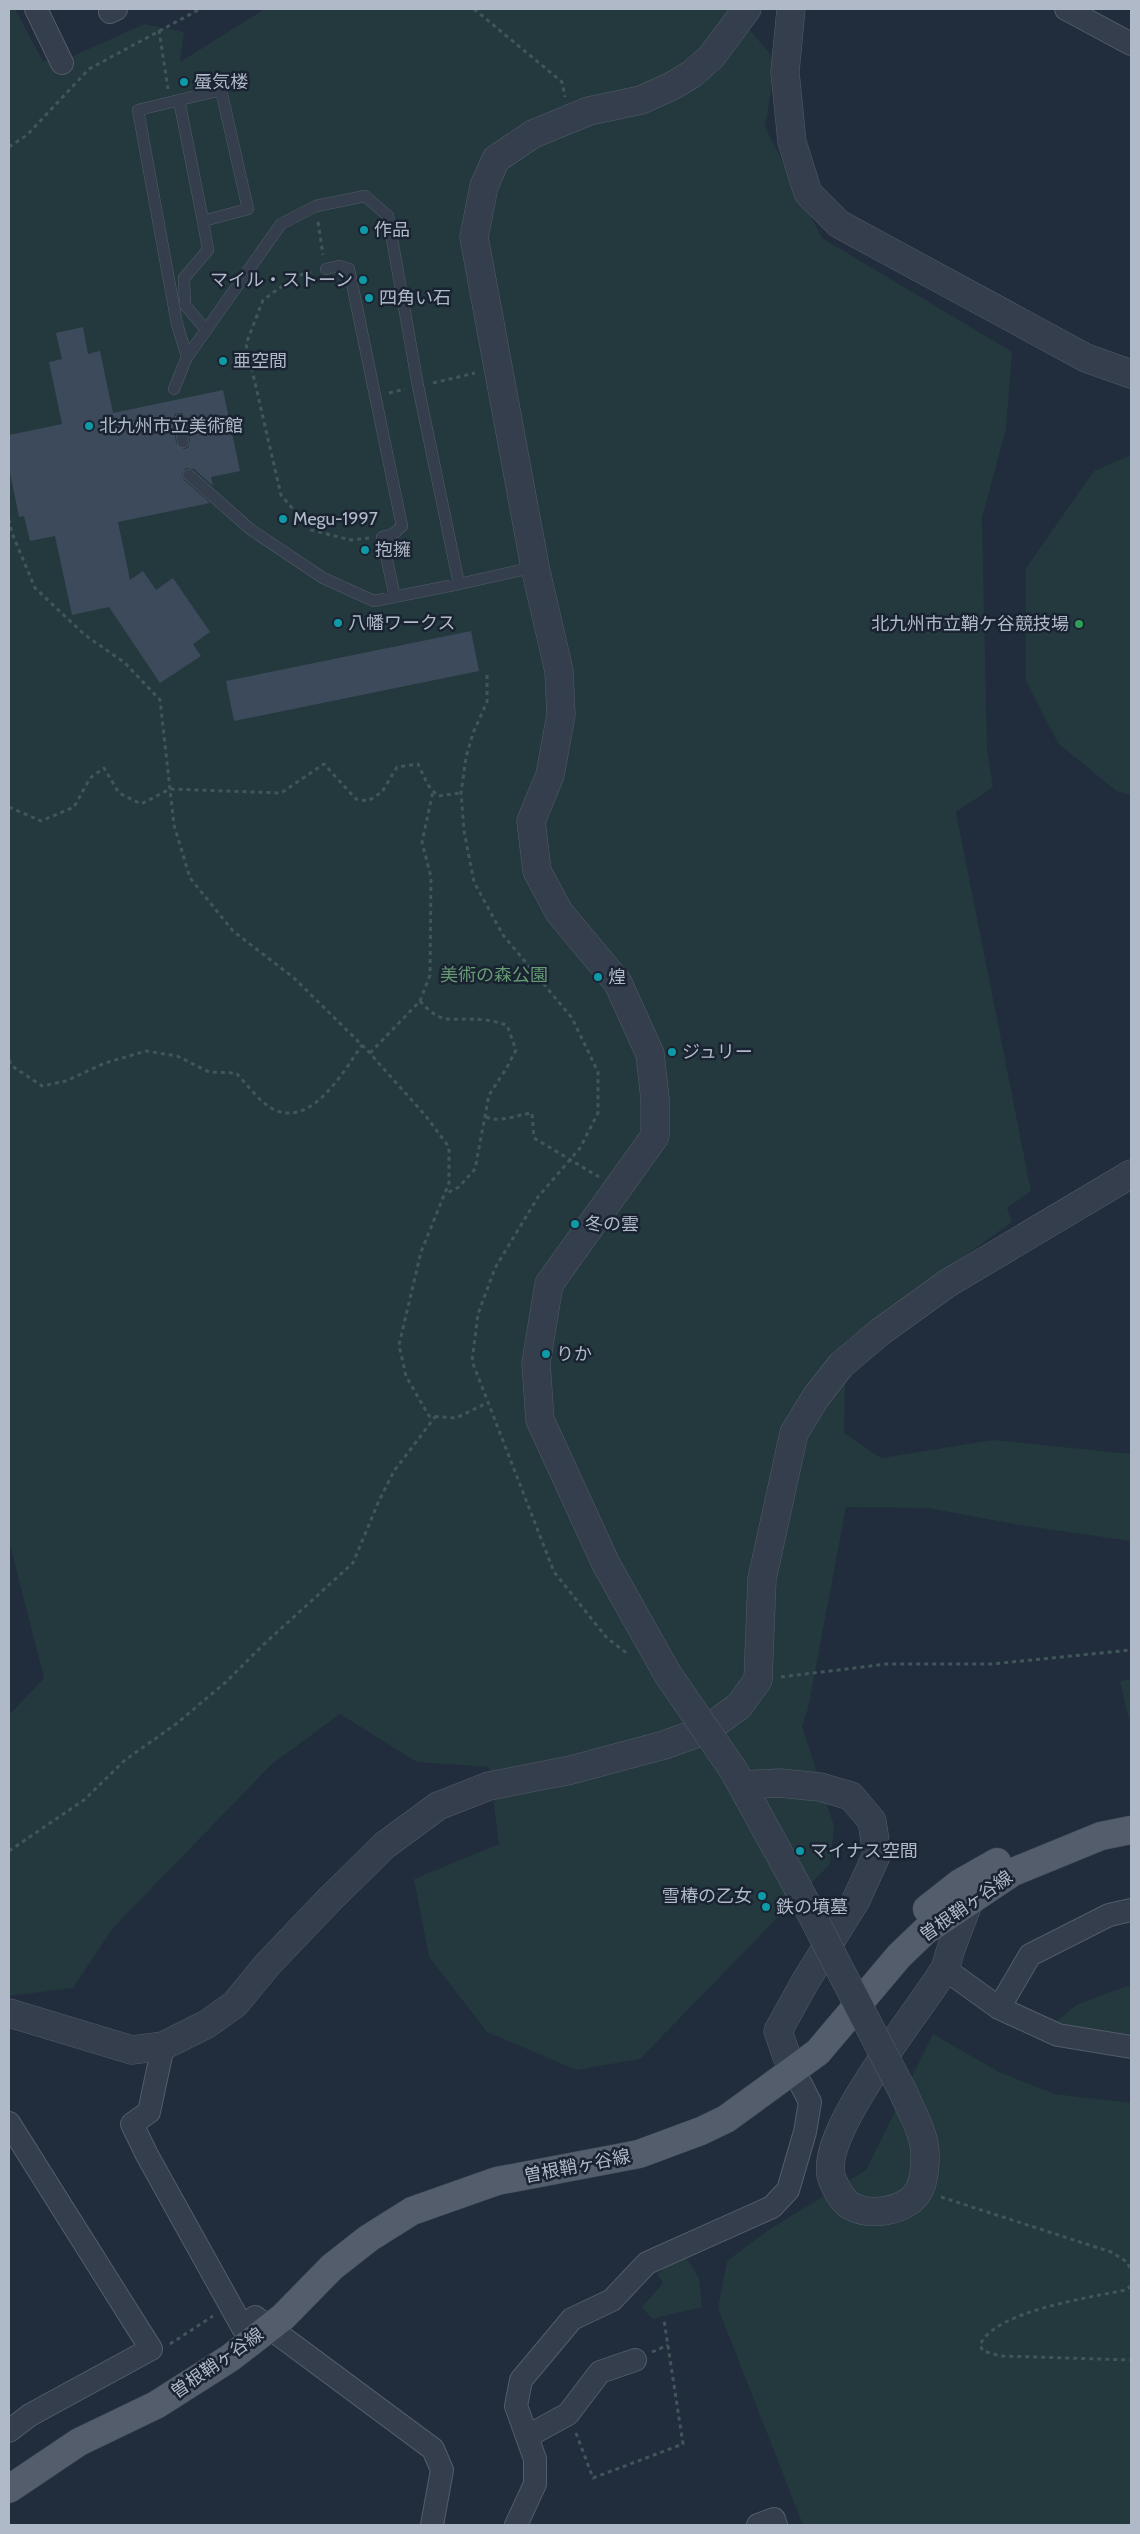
<svg xmlns="http://www.w3.org/2000/svg" width="1140" height="2534" viewBox="0 0 1140 2534" font-family="Cabin,'Noto Sans JP',sans-serif">
	<style>
		.green { fill: #23393d }
		.building { fill: #3d4a5b; fill-rule: evenodd }
		.lines { fill: none; stroke-linecap: round; stroke-linejoin: round }
		.service-casing { stroke: #535c6a; stroke-width: 12 }
		.minor-casing { stroke: #535c6a; stroke-width: 24 }
		.tertiary-casing { stroke: #535c6a; stroke-width: 29 }
		.primary-casing { stroke: #3e4755; stroke-width: 29 }
		.path { stroke: #41565a; stroke-width: 3; stroke-dasharray: 4 4; stroke-linecap: butt }
		.service { stroke: #353e4c; stroke-width: 11 }
		.minor { stroke: #353e4c; stroke-width: 22 }
		.tertiary { stroke: #353e4c; stroke-width: 28 }
		.primary { stroke: #535d6c; stroke-width: 28 }
		.tertiary-bridge-casing { stroke: #535c6a; stroke-width: 29; stroke-linecap: butt }
		.tertiary-bridge { stroke: #353e4c; stroke-width: 28 }
		.culture-dot { fill: #0f9aa8; stroke: #1a2331; stroke-width: 2 }
		.leisure-dot { fill: #2e9e5b; stroke: #1a2331; stroke-width: 2 }
		.labels { text-anchor: middle; dominant-baseline: central; stroke-width: 5; stroke-linejoin: round; paint-order: stroke }
		.poi-label { font-size: 18px; fill: #b0b9c8; stroke: #1a2331; text-anchor: start }
		.park-label { font-size: 18px; fill: #669a73; stroke: #1a2331 }
		.street-label { font-size: 18px; fill: #b0b9c8; stroke: #1a2331 }
	</style>
	<rect width="100%" height="100%" fill="#212c3c"/>
	<!-- green -->
	<path class="green" d="M9,9H15L43,61L73,56L144,24L184,32L180,62L265,9H732L776,61L765,127L822,238L1012,352L1006,429L982,518L987,748L993,787L956,812L1031,1191L1007,1208L1012,1222L846,1341L844,1433L881,1458L993,1440L1131,1454V1541L1019,1525L928,1508L846,1507L808,1709L802,1726L834,1826L830,1864L640,2059L576,2070L487,2032L429,1957L414,1879L499,1844L489,1767L417,1762L340,1714L272,1764L113,1928L73,1988L9,1996V1715L44,1678L9,1541Z
		M1131,455V795L1116,791L1058,743L1026,681V568L1094,471Z
		M1131,1679V1724H1130L1120,1681Z
		M1130,1985L1131,2039L1054,2024L1076,2005Z
		M933,2034L999,2072L1055,2094L1131,2103V2525H803L718,2308L727,2261L767,2231L866,2170Z
		M686,2257L699,2278L702,2307L652,2319L642,2307L663,2283L657,2274L666,2266Z"/>
	<!-- building -->
	<path class="building" d="M83,327L88,354L100,351L113,413L223,390L240,471L211,477L213,486L194,469L186,468L182,474L184,480L210,503L118,522L130,580L143,571L156,590L173,578L210,632L193,644L201,656L160,683L109,607L72,615L55,536L30,541L24,516L19,517L9,468V435L62,424L49,362L62,359L56,333ZM182,413L187,419L190,441L188,448L184,449L176,443L173,421L175,414Z
		M471,631L479,671L234,721L226,681Z"/>
	<g class="lines">
		<defs>
			<path id="service" d="M179,100L203,221
				M326,269L339,266L349,269L402,526L392,535L382,537L395,597
				M187,357L177,324L138,110L221,90L248,209L203,221L208,250L184,278L185,305L206,330
				M174,389L187,357L281,224L316,206L365,196L388,216L418,386L459,584L535,567
				M180,420L183,442
				M189,475L250,529L323,578L374,601L459,584"/>
			<path id="minor" d="M36,9L62,63
				M1066,9L1131,44
				M110,12L116,9
				M945,1969L999,2008L1058,2035L1131,2047
				M999,2008L1030,1955L1109,1915L1131,1910
				M163,2046L149,2112L132,2124L147,2155L243,2328
				M9,2123L151,2349L30,2415L9,2431
				M255,2317L433,2449L442,2470L432,2525
				M528,2436L568,2414L600,2372L635,2360
				M516,2525L535,2484V2459L516,2406L521,2380L572,2319L612,2300L647,2263L772,2207L788,2190L805,2132L810,2102L787,2057
				M758,2525L774,2519L776,2525"/>
			<path id="tertiary" d="M791,9L785,72L792,142L808,193L839,224L1086,358L1131,374
				M667,1673L606,1564L540,1420L536,1363L549,1284L655,1136V1099L650,1054L618,983L559,912L537,871L531,821L550,775L561,715L559,671L535,567L474,237L484,186L496,159L533,134L589,111L641,100L672,86L692,74L711,57L747,9
				M734,1771L797,1886
				M742,1785L779,1783L820,1787L851,1796L872,1821L877,1854L856,1900L805,1982L778,2031L787,2057
				M9,2013L132,2050L163,2046L207,2024L235,2004L267,1965L330,1899L385,1845L438,1806L489,1786L571,1770L664,1745L706,1730L739,1706L758,1680L762,1579L794,1433L816,1397L841,1365L880,1332L948,1283L1131,1174
				M903,2092C911,2111 926,2136 925,2156C925,2166 924,2181 919,2190C908,2212 867,2218 848,2204C840,2197 836,2189 832,2179C816,2135 919,2012 944,1970C947,1965 948,1958 950,1952C956,1935 963,1917 970,1899"/>
			<path id="primary" d="M927,1909L960,1883L997,1862
				M9,2489L79,2442L156,2405L230,2358L283,2317L332,2267L369,2238L412,2211L497,2181L639,2154L701,2131L726,2119L818,2052L899,1956L925,1931L1013,1872L1101,1836L1131,1830"/>
		</defs>
		<!-- service casing -->
		<use href="#service" class="service-casing"/>
		<!-- minor casing -->
		<use href="#minor" class="minor-casing"/>
		<!-- tertiary casing -->
		<use href="#tertiary" class="tertiary-casing"/>
		<!-- primary casing -->
		<use href="#primary" class="primary-casing"/>
		<!-- path -->
		<path class="path" d="M474,9L562,82L565,97
			M159,30L168,89
			M9,147L27,135L89,69L200,9
			M318,222L323,255
			M311,272L296,276L263,300L246,344L281,495L311,530L351,540L369,538
			M433,383L475,373
			M389,393L405,389
			M9,519L12,533L35,588L85,635L125,663L160,700L174,825L190,878L233,931L294,978L367,1050L425,1115L449,1147V1183L421,1252L399,1345L406,1376L429,1416L456,1418L487,1403
			M487,675V702L473,733L466,757L461,793L464,831L474,882L503,935L572,1018L598,1072V1113L580,1148L538,1197L495,1268L478,1314L472,1361L554,1572L607,1638L628,1654
			M9,807L41,821L74,807L90,778L104,768L119,793L141,804L170,789L281,793L324,764L356,799L368,801L382,792L397,767L418,764L428,785L438,796L461,793
			M420,1001C443,1028 454,1016 484,1020C491,1020 499,1023 507,1025L516,1050L506,1069L489,1095L475,1169L459,1187L445,1194
			M370,1053L420,1001L430,975L431,877L422,842L433,791
			M9,1060L12,1066L42,1086L66,1081L105,1063L146,1051L177,1056L209,1072L236,1073C247,1084 259,1102 273,1109C311,1129 344,1071 362,1045
			M486,1117C501,1123 516,1115 532,1113L534,1138L599,1177
			M781,1677L887,1664H992L1131,1650
			M9,1851L84,1800L125,1760L176,1724L226,1682L263,1645L353,1563L378,1503L394,1471L435,1417
			M941,2197L1111,2252L1127,2262L1131,2270
			M1131,2286L1126,2290C1092,2297 994,2311 980,2345L983,2351L1001,2356L1131,2360
			M170,2344L213,2316
			M652,2352L668,2345
			M576,2433L593,2478L683,2444L664,2320"/>
		<!-- service -->
		<use href="#service" class="service"/>
		<!-- minor -->
		<use href="#minor" class="minor"/>
		<!-- tertiary -->
		<use href="#tertiary" class="tertiary"/>
		<!-- primary -->
		<use href="#primary" class="primary"/>
		<defs>
			<path id="tertiary-bridge" d="M667,1673L734,1771
				M797,1886L903,2092"/>
		</defs>
		<!-- tertiary-bridge casing -->
		<use href="#tertiary-bridge" class="tertiary-bridge-casing"/>
		<!-- tertiary-bridge -->
		<use href="#tertiary-bridge" class="tertiary-bridge"/>
	</g>
	<!-- markers -->
	<g class="culture-dot">
		<circle cx="184" cy="82" r="5"/>
		<circle cx="364" cy="230" r="5"/>
		<circle cx="363" cy="280" r="5"/>
		<circle cx="369" cy="298" r="5"/>
		<circle cx="223" cy="361" r="5"/>
		<circle cx="89" cy="426" r="5"/>
		<circle cx="283" cy="519" r="5"/>
		<circle cx="365" cy="550" r="5"/>
		<circle cx="338" cy="623" r="5"/>
		<circle cx="598" cy="977" r="5"/>
		<circle cx="672" cy="1052" r="5"/>
		<circle cx="575" cy="1224" r="5"/>
		<circle cx="546" cy="1354" r="5"/>
		<circle cx="800" cy="1851" r="5"/>
		<circle cx="762" cy="1896" r="5"/>
		<circle cx="766" cy="1907" r="5"/>
	</g>
	<circle class="leisure-dot" cx="1079" cy="624" r="5"/>
	<g class="labels">
		<!-- poi labels -->
		<g class="poi-label">
			<text x="194" y="82">蜃気楼</text>
			<text x="374" y="230">作品</text>
			<text x="353" y="280" text-anchor="end">マイル・ストーン</text>
			<text x="379" y="298">四角い石</text>
			<text x="233" y="361">亜空間</text>
			<text x="99" y="426">北九州市立美術館</text>
			<text x="293" y="519">Megu-1997</text>
			<text x="375" y="550">抱擁</text>
			<text x="348" y="623">八幡ワークス</text>
			<text x="1069" y="624" text-anchor="end">北九州市立鞘ケ谷競技場</text>
			<text x="608" y="977">煌</text>
			<text x="682" y="1052">ジュリー</text>
			<text x="585" y="1224">冬の雲</text>
			<text x="556" y="1354">りか</text>
			<text x="810" y="1851">マイナス空間</text>
			<text x="752" y="1896" text-anchor="end">雪椿の乙女</text>
			<text x="776" y="1907">鉄の墳墓</text>
		</g>
		<!-- park labels -->
		<g class="park-label">
			<text x="494" y="975">美術の森公園</text>
		</g>
		<!-- street labels -->
		<g class="street-label">
			<text transform="translate(966 1906) rotate(-35)">曽根鞘ヶ谷線</text>
			<text transform="translate(577 2166) rotate(-11)">曽根鞘ヶ谷線</text>
			<text transform="translate(217 2363) rotate(-35)">曽根鞘ヶ谷線</text>
		</g>
	</g>
	<!-- border -->
	<rect width="1140" height="2534" fill="none" stroke="#b0b9c8" stroke-width="20"/>
</svg>
